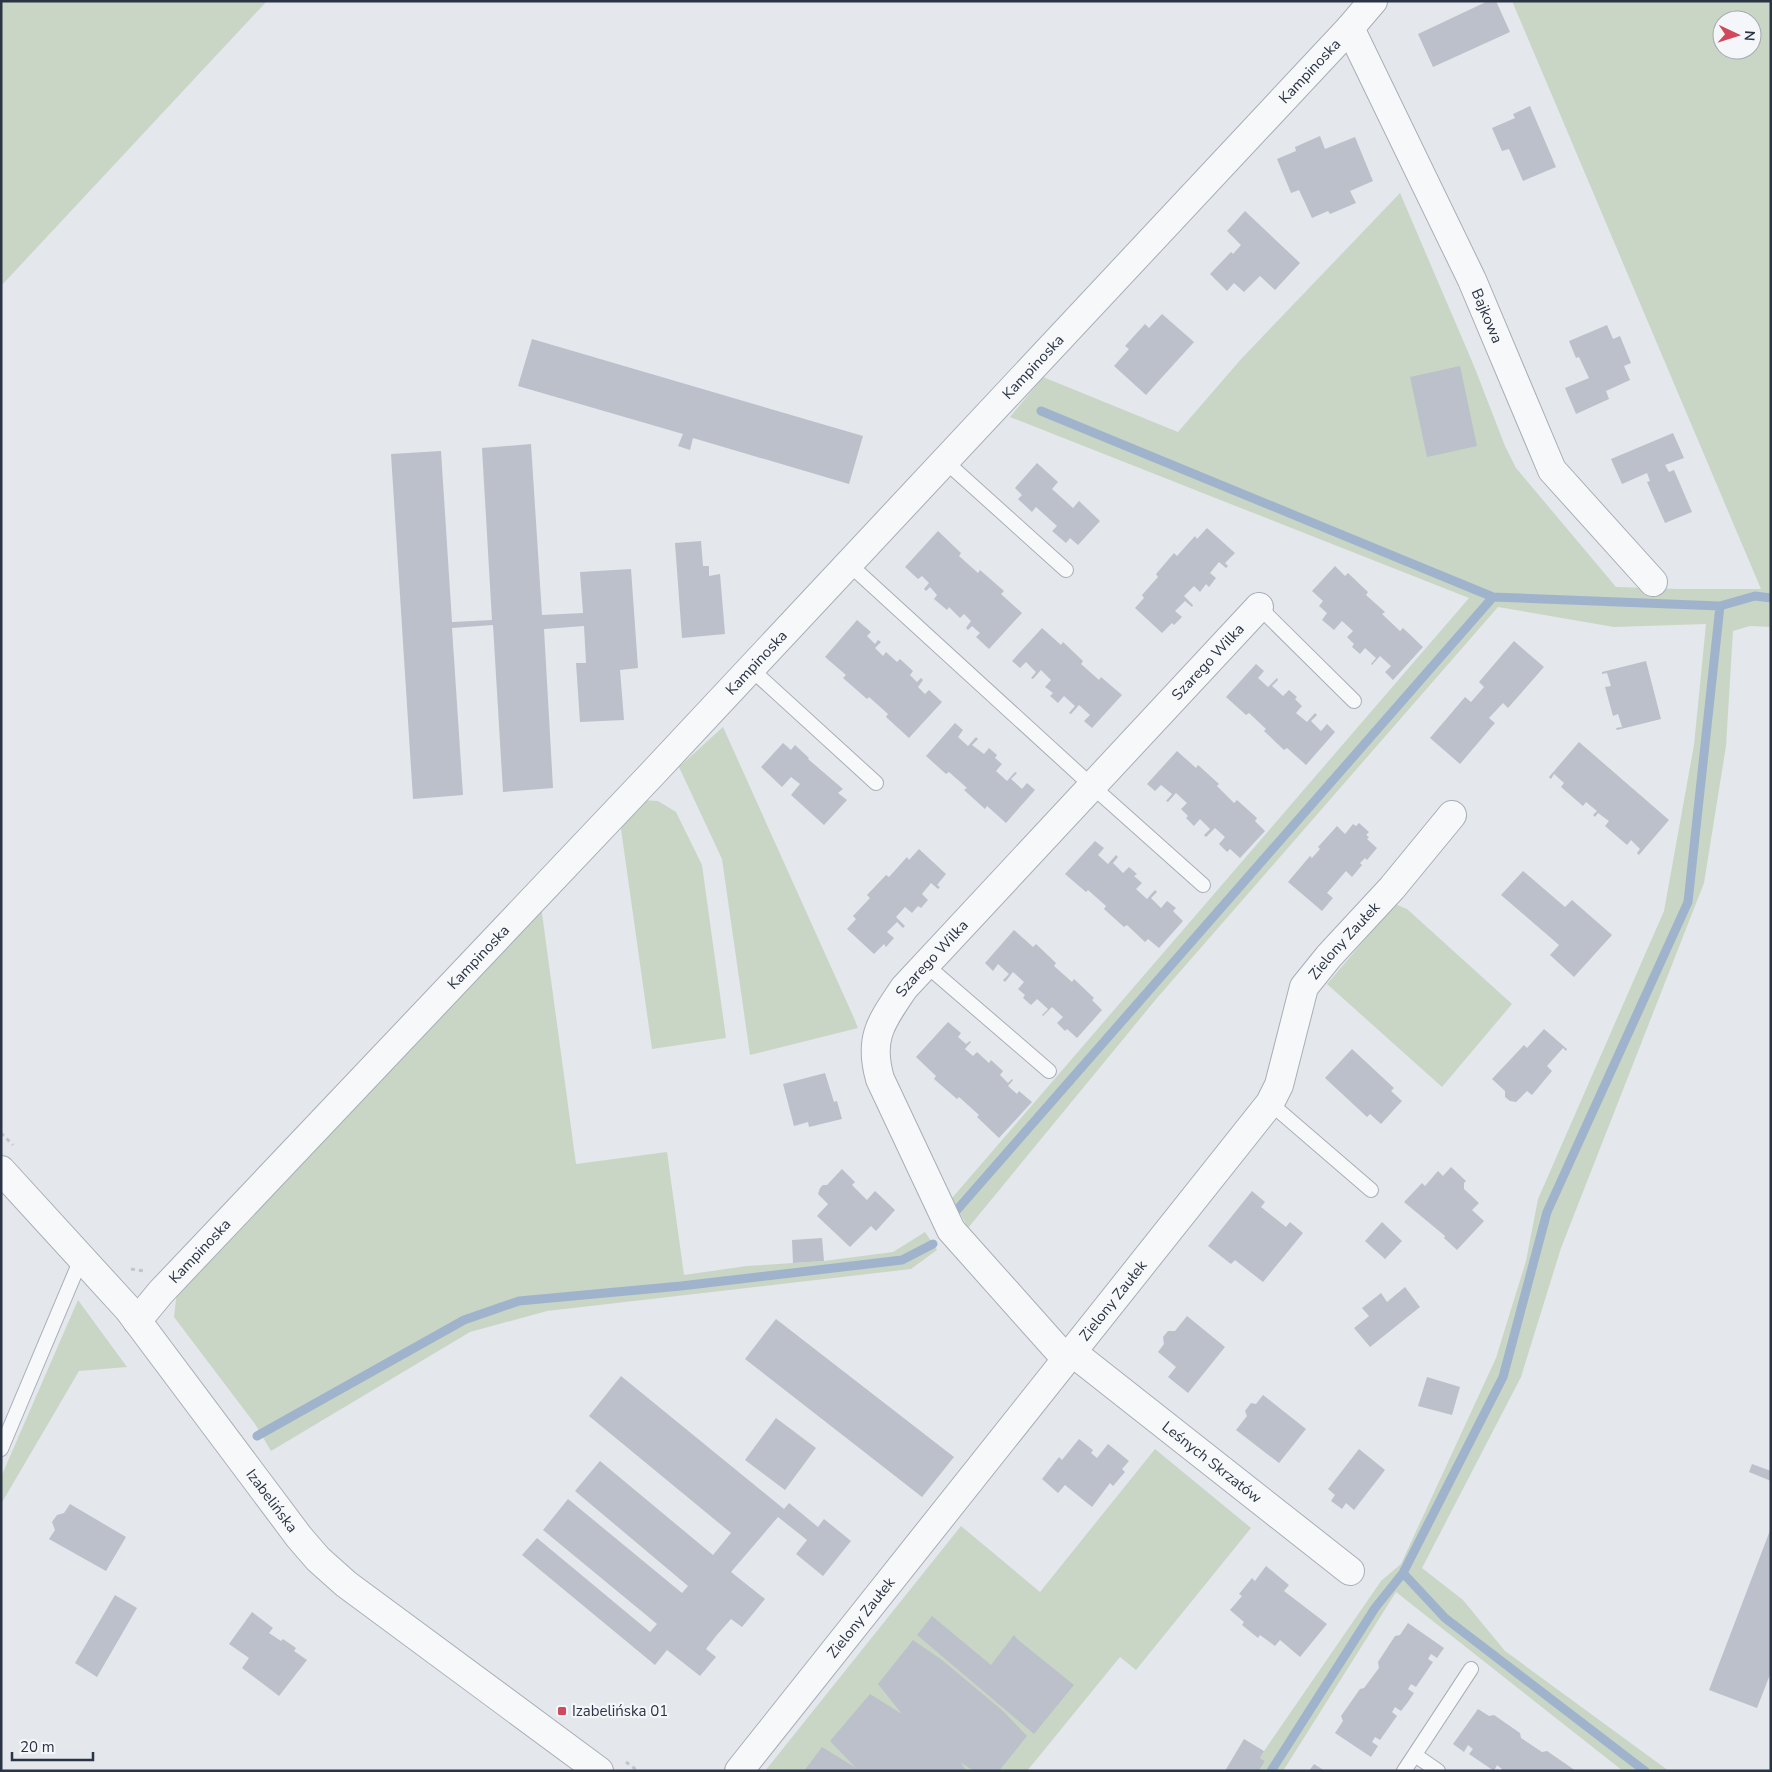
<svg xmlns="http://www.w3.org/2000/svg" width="1772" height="1772" viewBox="0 0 1772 1772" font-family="'Nunito Sans',sans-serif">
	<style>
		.green { fill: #c9d6c5; fill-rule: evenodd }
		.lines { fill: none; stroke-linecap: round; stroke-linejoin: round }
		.stream { stroke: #9fb4cc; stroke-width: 9 }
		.building { fill: #bbc0ca }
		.service-casing { stroke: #a9aeb7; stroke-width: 16 }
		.minor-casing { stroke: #a9aeb7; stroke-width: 30 }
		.tertiary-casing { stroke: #a9aeb7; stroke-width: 30 }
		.path { stroke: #c2c5cb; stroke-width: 3; stroke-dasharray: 4 4; stroke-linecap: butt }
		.service { stroke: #f7f8fa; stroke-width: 14 }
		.minor { stroke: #f7f8fa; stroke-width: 28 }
		.tertiary { stroke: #f7f8fa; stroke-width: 28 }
		.poi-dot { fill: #d1495b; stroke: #f4f6f9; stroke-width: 2 }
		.labels { text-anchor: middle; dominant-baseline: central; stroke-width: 4.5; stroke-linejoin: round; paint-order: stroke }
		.street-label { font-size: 15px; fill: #2b3445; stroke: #f4f6f9 }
		.poi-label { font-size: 15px; fill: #2b3445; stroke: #f4f6f9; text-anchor: start }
	</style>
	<rect width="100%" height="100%" fill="#e4e7ec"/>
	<!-- green -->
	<path class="green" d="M1,1H267L1,286Z
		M1512,1H1770L1771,627L1750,626L1733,631L1726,746L1704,883L1561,1248L1521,1377L1422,1568L1463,1600L1505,1651L1669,1771H1623L1396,1592L1283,1771H1259L1265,1761L1260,1758L1264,1751L1381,1581L1401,1564L1496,1358L1526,1261L1538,1199L1664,911L1694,745L1706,624L1614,627L1498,607L1157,998L968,1228L952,1198L1469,598L1010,417L1043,377L1178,432L1242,358L1400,193L1474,366L1505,446L1516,468L1616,587L1680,589H1761ZM1722,20H1752V50H1722Z
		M723,727L854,1018L858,1028L750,1055L722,859L679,767Z
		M641,800L658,801L676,812L702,865L726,1038L652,1049L620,822Z
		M1395,904L1407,909L1512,1004L1442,1087L1327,984Z
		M541,906L576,1164L667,1152L684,1275L747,1266L824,1261L893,1252L925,1232L937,1250L911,1269L547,1311L470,1332L271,1451L255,1424L174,1317L177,1291Z
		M78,1300L127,1367L79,1371L1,1504V1477Z
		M1155,1449L1251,1528L1136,1670L1120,1657L1027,1771H765L961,1526L1040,1592Z"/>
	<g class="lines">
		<!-- stream -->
		<path class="stream" d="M1041,411L1493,597L1720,606L1755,596L1771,598
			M956,1211L1493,597
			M257,1436L464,1320L519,1301L681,1286L902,1260L933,1244
			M1403,1573L1445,1618L1645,1771
			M1271,1771L1375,1608L1403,1573L1503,1377L1547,1212L1688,902L1720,606"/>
	</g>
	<!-- building -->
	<path class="building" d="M1488,1H1496L1510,32L1433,67L1418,34Z
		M1530,106L1556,167L1523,181L1509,149L1502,151L1492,128L1515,118L1513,114Z
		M1320,136L1325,149L1355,137L1373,181L1350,191L1356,203L1330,214L1328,211L1312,218L1299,190L1291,193L1277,159L1296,151L1295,147Z
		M1245,211L1300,263L1275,290L1260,276L1244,292L1234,283L1227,291L1210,274L1231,252L1233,254L1241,245L1227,231Z
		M1162,314L1194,342L1146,395L1114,366L1129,349L1125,346L1145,324L1149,328Z
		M1607,325L1613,339L1620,336L1631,363L1624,366L1630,380L1606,391L1609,399L1576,414L1565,388L1589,378L1579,357L1576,358L1569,341Z
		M532,339L863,436L849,484L693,438L690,450L678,446L683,434L518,386Z
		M1460,366L1477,446L1427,457L1410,377Z
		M1673,433L1684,458L1665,465L1669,472L1674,470L1692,512L1665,523L1647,482L1650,481L1647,473L1622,484L1611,459Z
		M531,444L542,615L583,613L580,572L631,569L638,668L620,670L624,720L580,722L576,663H586L584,626L544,629L553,788L503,792L493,625L452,628L463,795L413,799L391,454L441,451L452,622L492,620L482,448Z
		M1037,463L1058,482L1052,489L1062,498L1073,508L1079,501L1100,521L1078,545L1070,538L1066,543L1052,531L1057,526L1036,507L1032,512L1018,499L1022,495L1015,488Z
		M1207,528L1235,553L1225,563L1228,566L1226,568L1219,562L1210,573L1216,578L1209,587L1206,584L1200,592L1194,586L1184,596L1193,605L1192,607L1185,601L1175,611L1182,617L1174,625L1172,623L1162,633L1135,608L1144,598L1142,595L1158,577L1156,574L1174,553L1177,556L1195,536L1197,539Z
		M938,531L961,553L959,556L978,573L980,570L1004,591L1001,594L1022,613L989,649L976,637L980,633L972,626L968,630L966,628L971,621L964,614L960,618L949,607L947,610L934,599L937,595L930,587L926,591L924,589L929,583L922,576L918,579L905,567Z
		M701,541L703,566H709V576L720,574L725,634L682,638L675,543Z
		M1335,566L1345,576L1348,573L1368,592L1366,595L1385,612L1382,614L1400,631L1403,628L1423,647L1393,680L1385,672L1391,666L1380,656L1372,665L1371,664L1376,658L1365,648L1360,654L1352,647L1354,644L1347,637L1353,631L1342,621L1334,630L1322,620L1327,613L1319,606L1323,601L1312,591Z
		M857,620L871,632L867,636L875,644L878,640L881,642L875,648L883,656L886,652L897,662L900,659L913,671L910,675L917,682L921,678L923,680L918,687L925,694L929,690L942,702L909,738L886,717L888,714L869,697L867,699L843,678L846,675L825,657Z
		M1042,628L1061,645L1063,642L1083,661L1081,664L1099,680L1101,677L1122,695L1092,728L1084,721L1090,715L1079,705L1071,714L1069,713L1075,706L1064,696L1058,703L1050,696L1053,693L1045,687L1051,680L1041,670L1033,679L1031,678L1036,672L1026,662L1020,668L1012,661Z
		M1514,641L1544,667L1508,708L1503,703L1489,718L1495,723L1460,764L1430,738L1465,697L1471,702L1478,694L1484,687L1479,682Z
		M1646,661L1661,719L1617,730L1616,728L1622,727L1618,714L1613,716L1605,687L1611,686L1607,673L1602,674V672Z
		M1256,664L1264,671L1258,678L1268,687L1277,678L1278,680L1272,686L1283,696L1289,690L1297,697L1295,699L1302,706L1296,713L1307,722L1315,713L1317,715L1311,721L1321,731L1327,724L1335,732L1306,765L1287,748L1284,750L1264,731L1266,729L1249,713L1246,715L1226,697Z
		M955,723L963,730L958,737L968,746L976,737L978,739L972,745L984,754L989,748L997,755L995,758L1002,764L996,771L1007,781L1015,772L1017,773L1011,779L1022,789L1027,783L1035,790L1006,823L987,806L985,809L964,790L967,788L949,772L946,774L926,756Z
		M1579,742L1669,820L1639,855L1637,853L1640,849L1631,840L1627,845L1605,826L1609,821L1598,813L1595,817L1593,815L1597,811L1586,802L1583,806L1561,787L1564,783L1554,774L1551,779L1549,777Z
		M783,743L791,750L795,745L809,758L808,759L843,789L838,793L847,800L824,825L791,795L800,784L791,777L782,787L761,767Z
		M1177,751L1196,768L1198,765L1219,784L1217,786L1234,803L1237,800L1257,818L1255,821L1265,831L1240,858L1230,849L1227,852L1219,844L1225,837L1215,828L1206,837L1204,835L1210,829L1200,819L1194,826L1186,818L1188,816L1181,809L1187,803L1176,793L1168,802L1166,801L1172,794L1161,785L1155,791L1147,784Z
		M1359,823L1369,832L1366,835L1369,837L1367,839L1377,848L1367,860L1365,858L1360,863L1362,865L1352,877L1346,871L1327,893L1333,898L1322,911L1288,882L1310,856L1312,858L1320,849L1318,847L1337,826L1345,834L1353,824L1356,826Z
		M1095,841L1104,848L1098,855L1108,864L1116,855L1118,857L1113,863L1123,873L1129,867L1137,874L1134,876L1142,883L1136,889L1147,899L1155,890L1157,892L1151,898L1161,908L1167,901L1176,908L1173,911L1183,921L1159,948L1148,939L1145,942L1127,925L1124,927L1104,909L1106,906L1088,890L1086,892L1065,874Z
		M919,849L946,874L937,885L940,887L938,889L931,883L922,894L928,900L921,908L918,906L912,913L905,907L896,917L905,926L903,928L897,922L887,932L894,938L886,947L884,944L874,954L847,929L856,919L853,916L870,898L867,895L886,875L889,877L907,857L909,860Z
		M1523,871L1565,907L1572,900L1612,935L1574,977L1550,955L1559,945L1501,895Z
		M1014,930L1033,947L1036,944L1056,963L1054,966L1072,982L1074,979L1094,998L1092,1000L1102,1010L1077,1038L1067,1029L1065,1031L1057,1023L1063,1017L1052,1007L1043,1016L1042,1015L1048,1009L1037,999L1031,1005L1023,998L1025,995L1018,989L1024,982L1013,972L1005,982L1003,980L1009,974L998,964L993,971L985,963Z
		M948,1022L961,1033L958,1037L966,1044L970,1041L971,1042L965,1049L973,1056L977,1052L989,1063L991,1060L1003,1071L1000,1075L1008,1083L1012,1079L1013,1080L1008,1086L1017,1094L1019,1091L1032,1102L999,1138L977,1117L979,1115L959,1097L957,1099L934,1079L936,1076L916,1057Z
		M1544,1029L1567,1049L1566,1051L1563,1048L1547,1066L1552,1071L1532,1095L1527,1091L1516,1102L1510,1101L1505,1097V1091L1492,1079L1524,1045L1527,1048Z
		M1352,1049L1394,1088L1391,1091L1402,1101L1381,1124L1370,1114L1367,1117L1325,1078Z
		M825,1073L834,1102L837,1101L842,1119L809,1127L808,1122L794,1126L783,1084Z
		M1451,1167L1466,1181L1464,1183V1189L1479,1203L1472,1210L1484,1221L1457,1250L1444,1238L1445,1236L1404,1202L1422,1183L1425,1186L1438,1171L1443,1176Z
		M842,1169L855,1182L852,1185L867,1200L875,1191L895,1210L876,1231L871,1226L850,1247L817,1216L828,1204L818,1194L820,1188L823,1185H827Z
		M1252,1191L1265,1202L1261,1207L1286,1227L1290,1222L1303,1233L1263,1282L1235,1260L1231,1264L1208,1246Z
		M1382,1222L1402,1241L1385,1259L1365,1241Z
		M822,1238L824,1261L793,1263L792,1240Z
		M1405,1287L1420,1307L1370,1347L1354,1328L1369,1316L1362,1308L1381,1293L1387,1302Z
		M1187,1316L1225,1347L1188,1393L1168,1377L1176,1367L1158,1352L1164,1344L1163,1337L1168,1331H1175Z
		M776,1319L954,1457L922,1497L745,1359Z
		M621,1376L784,1509L789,1503L818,1527L824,1519L851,1541L823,1576L796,1554L807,1540L778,1517L731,1572L765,1599L742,1627L731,1619L716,1636L706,1649L716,1657L700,1676L667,1650L655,1665L522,1555L537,1538L650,1632L657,1624L543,1530L568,1499L682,1593L688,1586L575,1491L600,1461L713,1555L731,1533L589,1416Z
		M1427,1377L1460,1387L1452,1415L1418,1406Z
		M1263,1395L1306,1429L1279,1463L1236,1430L1247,1416L1245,1411L1251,1403L1256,1404Z
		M776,1418L816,1448L785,1490L745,1460Z
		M1079,1439L1093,1450L1091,1453L1097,1458L1108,1444L1129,1461L1122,1469L1125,1472L1113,1486L1110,1483L1092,1507L1065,1485L1058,1493L1042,1479L1059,1457L1062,1460Z
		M1359,1449L1385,1470L1354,1510L1346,1503L1342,1509L1331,1501L1335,1495L1328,1489Z
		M1752,1464L1771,1471V1481L1749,1472Z
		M70,1504L126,1537L106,1571L49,1539L55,1530L52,1522L57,1515L64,1513Z
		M1771,1528V1672L1757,1708L1709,1690Z
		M1266,1566L1289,1585L1284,1591L1327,1624L1300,1657L1280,1640L1275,1646L1260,1635L1258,1638L1242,1625L1244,1622L1230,1610L1242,1596L1239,1594L1252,1578L1255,1581Z
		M115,1595L137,1608L97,1677L75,1663Z
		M252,1612L273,1628L269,1633L281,1641L283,1639L296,1648L294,1651L307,1660L279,1696L242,1668L249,1658L229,1644Z
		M932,1616L991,1665L1014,1635L1017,1639L1074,1685L1034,1734L917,1635Z
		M1408,1623L1444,1648L1437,1658L1431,1654L1428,1659L1433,1662L1416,1687L1411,1684L1408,1689L1414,1693L1408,1702L1401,1711L1395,1707L1392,1712L1397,1716L1380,1740L1375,1737L1372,1742L1378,1746L1371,1757L1335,1733L1343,1721L1341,1716L1360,1689L1364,1688L1379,1668L1378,1662L1395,1636L1400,1635Z
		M913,1640L942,1660L1003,1711L1027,1736L999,1771H974L960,1762L967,1771H804L822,1747L856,1768L830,1741L870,1694L902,1714L878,1684Z
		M1478,1709L1489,1716L1494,1715L1520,1733L1521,1738L1542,1752L1547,1751L1576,1771H1501L1502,1769L1497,1765L1494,1771L1469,1754L1473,1749L1468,1745L1464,1752L1453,1744Z
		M1244,1739L1264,1751L1260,1758L1265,1761L1259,1771H1225Z
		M1314,1764L1325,1771H1309Z"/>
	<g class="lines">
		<defs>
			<path id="service" d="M945,461L1066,570
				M849,564L1092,786L1203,885
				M1259,607L1354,701
				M751,669L876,783
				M926,965L1049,1071
				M1270,1103L1371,1190
				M1,1449L81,1259
				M1415,1755L1438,1771
				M1404,1771L1471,1669"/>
			<g id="minor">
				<path id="s1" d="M1350,28L1472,280L1552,470L1653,582"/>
				<path id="s2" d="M137,1321L161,1292L653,773L1350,28L1373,1"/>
				<path id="s3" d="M1072,1352L1350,1571"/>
				<path id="s4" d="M1066,1359L951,1230L880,1079C868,1037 882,1021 904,988L1259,607"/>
				<path id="s5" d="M739,1771L1270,1103L1279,1085L1304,987L1329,956L1392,888L1452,815"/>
			</g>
			<g id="tertiary">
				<path id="s6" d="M1,1170L129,1310L299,1537L318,1559L346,1584L599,1771"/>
			</g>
		</defs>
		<!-- service casing -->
		<use href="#service" class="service-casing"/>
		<!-- minor casing -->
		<use href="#minor" class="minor-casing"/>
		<!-- tertiary casing -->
		<use href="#tertiary" class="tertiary-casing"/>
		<!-- path -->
		<path class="path" d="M1,1133L13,1145
			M131,1269L144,1271
			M626,1762L638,1771"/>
		<!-- service -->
		<use href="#service" class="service"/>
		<!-- minor -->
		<use href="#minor" class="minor"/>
		<!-- tertiary -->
		<use href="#tertiary" class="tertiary"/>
	</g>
	<!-- markers -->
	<rect class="poi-dot" x="557" y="1706" width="10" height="10" rx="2.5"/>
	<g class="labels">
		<!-- street labels -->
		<g class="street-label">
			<text stroke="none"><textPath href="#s2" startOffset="1714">Kampinoska</textPath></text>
			<text stroke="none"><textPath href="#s1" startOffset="319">Bajkowa</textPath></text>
			<text stroke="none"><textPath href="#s2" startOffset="1309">Kampinoska</textPath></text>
			<text stroke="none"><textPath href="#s4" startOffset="884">Szarego Wilka</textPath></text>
			<text stroke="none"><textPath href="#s2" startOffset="904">Kampinoska</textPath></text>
			<text stroke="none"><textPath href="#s5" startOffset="1036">Zielony Zaułek</textPath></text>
			<text stroke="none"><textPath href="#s2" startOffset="499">Kampinoska</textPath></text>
			<text stroke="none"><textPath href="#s4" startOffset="479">Szarego Wilka</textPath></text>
			<text stroke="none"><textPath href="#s2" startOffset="94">Kampinoska</textPath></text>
			<text stroke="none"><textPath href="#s5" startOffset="601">Zielony Zaułek</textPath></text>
			<text stroke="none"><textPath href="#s3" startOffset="178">Leśnych Skrzatów</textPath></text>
			<text stroke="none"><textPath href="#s6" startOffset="428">Izabelińska</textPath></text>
			<text stroke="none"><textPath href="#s5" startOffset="196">Zielony Zaułek</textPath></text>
		</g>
		<!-- poi labels -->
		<g class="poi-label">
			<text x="572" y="1711">Izabelińska 01</text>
		</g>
	</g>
	<!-- border -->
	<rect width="1772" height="1772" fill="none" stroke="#2b3445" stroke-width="5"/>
	<!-- north arrow -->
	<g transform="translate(1737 35) rotate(94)"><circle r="24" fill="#f4f6f9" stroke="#a4a8b1"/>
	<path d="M0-4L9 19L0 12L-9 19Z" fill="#d1495b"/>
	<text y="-8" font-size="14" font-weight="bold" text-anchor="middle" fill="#2b3445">N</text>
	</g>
	<!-- scale -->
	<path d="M12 1752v8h81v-8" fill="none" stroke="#2b3445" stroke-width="2.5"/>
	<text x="20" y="1752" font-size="15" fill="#2b3445" stroke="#f4f6f9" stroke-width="4" paint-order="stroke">20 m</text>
</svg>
